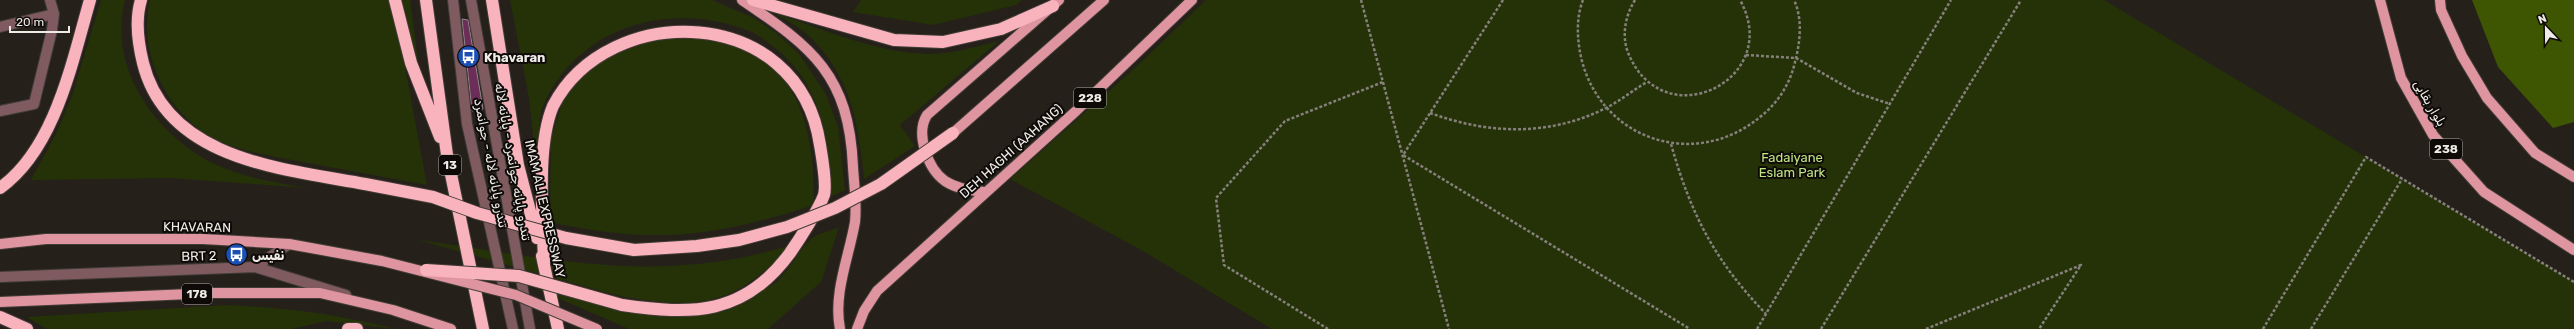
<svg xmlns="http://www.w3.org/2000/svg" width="2574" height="329" viewBox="0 0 2574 329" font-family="Rubik,'Noto Naskh Arabic',sans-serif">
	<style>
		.green { fill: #253208 }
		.forest { fill: #3e5501 }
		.building { fill: #6c2e59; stroke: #91888d }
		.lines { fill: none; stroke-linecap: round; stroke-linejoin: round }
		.minor-casing { stroke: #423c37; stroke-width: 12 }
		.major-casing { stroke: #423c37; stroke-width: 12 }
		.highway-casing { stroke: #423c37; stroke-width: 14 }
		.path { stroke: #85807b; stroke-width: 2.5; stroke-dasharray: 3 2; stroke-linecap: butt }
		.minor { stroke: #7f5b60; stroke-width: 10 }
		.major { stroke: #de95a0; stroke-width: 10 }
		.highway { stroke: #f9b3bc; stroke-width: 12 }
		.major-bridge-casing { stroke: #423c37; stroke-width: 12; stroke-linecap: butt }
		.highway-bridge-casing { stroke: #423c37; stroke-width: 14; stroke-linecap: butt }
		.major-bridge { stroke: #de95a0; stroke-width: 10 }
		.highway-bridge { stroke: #f9b3bc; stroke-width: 12 }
		.labels { text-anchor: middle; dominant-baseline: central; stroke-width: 4; stroke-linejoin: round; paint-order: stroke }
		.shield { fill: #0d0a08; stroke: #aba8a4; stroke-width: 1 }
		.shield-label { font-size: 12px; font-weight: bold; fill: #efebe7 }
		.poi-label { font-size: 13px; font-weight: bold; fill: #efebe7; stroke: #0d0a08; text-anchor: start }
		.street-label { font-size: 13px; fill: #efebe7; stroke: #0d0a08 }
		.park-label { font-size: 13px; fill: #c0e480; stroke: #0d0a08 }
	</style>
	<rect width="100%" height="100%" fill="#26201a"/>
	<!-- green -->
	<path class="green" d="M101,0H125C107,69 157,137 217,165C245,178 278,183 308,188L171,178L31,180L57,132L73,93Z
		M150,0H389L403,57L427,185C387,178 348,170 308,163C278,157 245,153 217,140C168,116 137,54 150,0Z
		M402,0H410L419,68Z
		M510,0H712L754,18L776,33L799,54L826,94L838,127L845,190L830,197C830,156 827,120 806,83C794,62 773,44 752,32C673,0 579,24 543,106C538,118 538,155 537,169L529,98Z
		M861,0H1022L1016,5L933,25L853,12Z
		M1206,0H2104L2574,282V329H1272L1143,251L1010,179L1136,67Z
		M774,13C825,30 879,54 933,54C956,53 978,46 999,41L900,125L915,146L864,179C859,125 851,77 810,37C800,27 786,20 774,13Z
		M719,34C736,45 758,55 773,68C810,103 814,158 814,205C715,237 652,245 550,222L551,139L563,100L576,80L629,40Z
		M839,227L821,282L768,329H629L533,287C619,310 695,329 774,284C790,271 797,251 811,239C818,233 831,231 839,227Z
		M418,240C550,258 656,286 788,246C736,310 688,310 612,294Z
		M227,305C289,308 336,314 396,329L327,321L291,329H47L27,317Z"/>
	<!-- forest -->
	<path class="forest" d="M2472,0H2574V122L2553,128L2498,67Z"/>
	<!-- building -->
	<path class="building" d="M462,19L468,20L483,109L472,111Z"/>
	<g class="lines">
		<defs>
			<path id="minor" d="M453,0L467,124L513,329
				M471,0L530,329
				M0,27L54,14
				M0,111L34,104L52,30L54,14L50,0
				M255,267L289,244
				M0,277L255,267L346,295"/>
			<path id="major" d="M742,0C813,48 849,75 853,167C854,184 857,205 855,222C849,257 833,293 840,329
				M2380,0L2401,78L2433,135L2484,192L2574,250
				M2440,0L2441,10L2462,56L2487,98L2535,153L2574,177
				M953,133L1104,0
				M984,192C971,190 957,189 945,181C928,169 915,134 927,115L1059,0
				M0,244L46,239H203L289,244L382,261
				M0,302L214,293H320L393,310L451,329
				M857,329L864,311L877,291L1076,111L1192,0"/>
			<path id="highway" d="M141,0C135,20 138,43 143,63C167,160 283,169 365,184
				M395,0L411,63L440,137
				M426,0L447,155L483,329
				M492,0L518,165L537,238
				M753,0L894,40L943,42L1001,29L1053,6
				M0,188C55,149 72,62 90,0
				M542,256L558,329
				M544,263C543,219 536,146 553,106C608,0 799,3 820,145C822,157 827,185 824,195C819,209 799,240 790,253C744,316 692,315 622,305
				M0,317L27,329
				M348,329H357"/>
		</defs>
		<!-- minor casing -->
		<use href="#minor" class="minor-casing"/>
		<!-- major casing -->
		<use href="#major" class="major-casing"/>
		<!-- highway casing -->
		<use href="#highway" class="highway-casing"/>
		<!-- path -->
		<path class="path" d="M1361,0L1449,329
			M1503,0L1403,155L1690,329
			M1583,0C1576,17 1577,39 1581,57C1600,140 1695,171 1760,117C1778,103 1790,84 1795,62C1800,43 1803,19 1794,0
			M1635,0C1625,16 1621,37 1629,55C1665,138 1784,79 1740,0
			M1746,55L1796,58L1857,93L1890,104
			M1430,113C1488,134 1548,137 1606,108C1620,101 1633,90 1647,82
			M1671,144C1691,215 1715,261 1766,314
			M1328,329L1224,265L1216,198L1285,121L1383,82
			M1757,329L1951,0
			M1821,329L2021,0
			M1926,329L2081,265L2039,329
			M2263,329L2366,157L2574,282
			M2311,329L2402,179"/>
		<!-- minor -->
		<use href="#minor" class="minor"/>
		<!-- major -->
		<use href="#major" class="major"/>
		<!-- highway -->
		<use href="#highway" class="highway"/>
		<defs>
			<path id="major-bridge" d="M382,261L516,295L597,329"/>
			<path id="highway-bridge" d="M365,184L433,197L477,213L566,238L634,250L697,246L739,240L787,227L835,208L881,184L953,133
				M426,270L519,276L622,305"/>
		</defs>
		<!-- major-bridge casing -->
		<use href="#major-bridge" class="major-bridge-casing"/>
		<!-- highway-bridge casing -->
		<use href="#highway-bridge" class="highway-bridge-casing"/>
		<!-- major-bridge -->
		<use href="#major-bridge" class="major-bridge"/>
		<!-- highway-bridge -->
		<use href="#highway-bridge" class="highway-bridge"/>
	</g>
	<!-- icons -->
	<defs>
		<symbol id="bus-disc" viewBox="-11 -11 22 22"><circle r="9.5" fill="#1a4fb4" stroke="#0d0a08"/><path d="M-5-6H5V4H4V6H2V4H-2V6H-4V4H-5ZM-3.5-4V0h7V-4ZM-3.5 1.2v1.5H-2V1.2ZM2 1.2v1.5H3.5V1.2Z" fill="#fff"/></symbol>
	</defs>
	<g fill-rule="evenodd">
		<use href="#bus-disc" x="456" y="44" width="25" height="25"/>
		<use href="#bus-disc" x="224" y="242" width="25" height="25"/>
	</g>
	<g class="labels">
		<!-- shield labels -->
		<g class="shield">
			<rect x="1074" y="88" width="32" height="20" rx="3"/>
			<rect x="2430" y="139" width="32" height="20" rx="3"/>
			<rect x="439" y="155" width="22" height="20" rx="3"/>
			<rect x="182" y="284" width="30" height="20" rx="3"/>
		</g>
		<g class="shield-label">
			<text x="1090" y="98">228</text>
			<text x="2446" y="149">238</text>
			<text x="450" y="165">13</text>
			<text x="197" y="294">178</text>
		</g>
		<!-- poi labels -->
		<g class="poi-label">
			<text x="484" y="57">Khavaran</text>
			<text x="252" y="255">نفیس</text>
		</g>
		<!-- street labels -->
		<g class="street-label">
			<text transform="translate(2430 103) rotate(60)">بلوار بقایی</text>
			<text transform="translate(1011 151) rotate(-42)">DEH HAGHI (AAHANG)</text>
			<text transform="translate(513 162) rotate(80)">تندرو پایانه جوانمرد - پایانه لاله</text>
			<text transform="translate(491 163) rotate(79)">تندرو پایانه لاله - جوانمرد</text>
			<text transform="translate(545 209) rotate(77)">IMAM ALI EXPRESSWAY</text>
			<text transform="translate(197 227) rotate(1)">KHAVARAN</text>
			<text transform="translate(199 256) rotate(-2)">BRT 2</text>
		</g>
		<!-- park labels -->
		<g class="park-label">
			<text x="1792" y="157">Fadaiyane<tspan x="1792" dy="15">Eslam Park</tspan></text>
		</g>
	</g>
	<!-- north arrow -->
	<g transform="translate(2546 28) rotate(338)" stroke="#0d0a08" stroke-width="3" paint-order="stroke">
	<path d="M0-3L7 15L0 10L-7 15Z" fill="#efebe7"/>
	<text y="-6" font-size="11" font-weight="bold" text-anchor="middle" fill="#efebe7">N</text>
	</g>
	<!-- scale -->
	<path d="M10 26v6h59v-6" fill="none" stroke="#efebe7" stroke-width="2"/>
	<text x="16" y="26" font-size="12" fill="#efebe7" stroke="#0d0a08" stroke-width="3" paint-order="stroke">20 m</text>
</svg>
